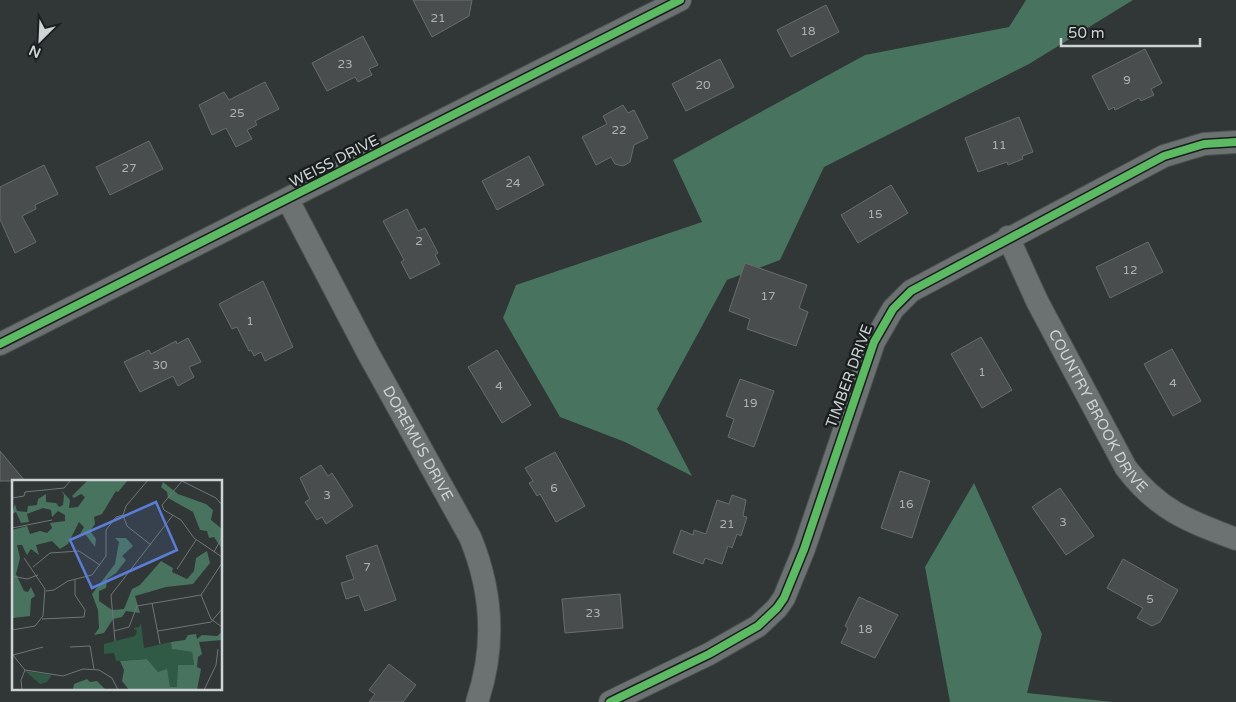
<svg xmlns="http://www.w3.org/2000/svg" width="1236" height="702" viewBox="0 0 1236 702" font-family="'Varela Round',sans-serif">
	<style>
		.forest { fill: #48735f }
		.building { fill: #494d4d; stroke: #686c6c }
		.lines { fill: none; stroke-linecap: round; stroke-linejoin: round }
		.minor-casing { stroke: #4d5152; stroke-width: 24 }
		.minor { stroke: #6c7171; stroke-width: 22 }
		.cycleway-casing { stroke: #1a1e1e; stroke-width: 11 }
		.cycleway { stroke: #5cba63; stroke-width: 8 }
		.labels { text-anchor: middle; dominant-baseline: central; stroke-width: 5; stroke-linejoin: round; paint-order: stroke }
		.number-label { font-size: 12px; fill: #adb2b3 }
		.street-label { font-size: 15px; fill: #ced4d5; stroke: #1a1e1e }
		.inset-road { fill: none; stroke: #707576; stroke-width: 1 }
		.view { fill: #5b7dd7; fill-opacity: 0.15; stroke: #5b7dd7; stroke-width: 2.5 }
		.inset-edge { fill: none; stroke: #ced4d5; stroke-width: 2.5 }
	</style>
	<rect width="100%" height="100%" fill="#313636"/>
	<!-- forest -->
	<path class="forest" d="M1026,0H1133L1029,64L824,167L780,260L727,280L657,409L692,476L625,442L560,417L503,318L516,285L702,222L673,160L865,55L1009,27Z
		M974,483L1042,634L1027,693L1113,702H950L925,567Z"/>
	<!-- building -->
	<path class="building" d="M413,0H472L469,16L432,37Z
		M826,5L839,32L791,57L777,30Z
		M363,36L378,65L369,69L372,75L358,82L355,77L327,91L312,63Z
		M1145,49L1162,83L1151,89L1154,95L1141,101L1139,98L1115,110L1114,107L1109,110L1092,76Z
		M720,59L734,87L686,111L672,84Z
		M265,82L279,109L255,121L257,125L247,130L252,139L236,147L226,128L212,135L199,105L224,92L229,100Z
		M623,105L628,113L634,110L648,138L634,145L630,162L623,166L615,164L611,157L596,165L582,137L607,124L603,116Z
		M1019,117L1033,152L1022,156L1023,159L1008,165L1007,162L978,172L965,138Z
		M149,141L163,169L110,195L96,167Z
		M529,156L544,185L497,210L482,181Z
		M44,165L58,194L35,205L36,209L22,216L36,242L15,253L0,219V187Z
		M891,185L908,213L858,243L841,215Z
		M407,209L418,231L425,228L438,253L435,255L440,264L410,279L401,262L404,260L383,221Z
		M1148,242L1163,272L1110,298L1096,267Z
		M745,263L807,285L799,308L808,312L796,346L747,329L750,319L729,311Z
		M263,281L293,347L265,361L261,352L254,356L251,350L249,351L237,327L232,329L219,304Z
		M981,337L1012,390L982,408L951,354Z
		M188,338L201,362L189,367L194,377L178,386L173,376L140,392L124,362L149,350L151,354L176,341L177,344Z
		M1172,349L1201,401L1173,416L1144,364Z
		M497,350L531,405L502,423L468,367Z
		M740,379L774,391L754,447L728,437L734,419L726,416Z
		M0,451L25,481H0Z
		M555,452L585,506L556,522L540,494L537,496L529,483L533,481L525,468Z
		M321,465L328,476L332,473L353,506L326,524L322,517L317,520L305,502L310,499L300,478Z
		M900,471L930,481L912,538L881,528Z
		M1060,488L1094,536L1066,555L1032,507Z
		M732,495L746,500L743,516L747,517L741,536L737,534L732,548L728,546L722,564L705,558L703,564L673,553L681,530L693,535L694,530L706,534L717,500L729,504Z
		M377,545L396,600L365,611L359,595L346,599L341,583L354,579L346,556Z
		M1123,559L1178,590L1160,622L1152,626L1137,618L1143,608L1107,588Z
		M620,594L623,628L565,633L562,599Z
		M859,597L898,615L875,658L841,643L848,628L845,626Z
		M389,664L416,685L403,702H369L375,694L369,690Z"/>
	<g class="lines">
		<defs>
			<g id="minor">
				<path id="s1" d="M288,200L368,353L470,537C492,590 496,646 477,702"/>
				<path id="s2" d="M1008,237L1037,301L1126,468C1158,510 1188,521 1236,539"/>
				<path d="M0,344L680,0"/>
				<path d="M610,702L709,654L758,626L777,608L784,598L804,549L874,342L893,309L911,291L1164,156L1204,144L1236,142"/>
			</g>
		</defs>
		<!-- minor casing -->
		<use href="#minor" class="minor-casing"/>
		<!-- minor -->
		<use href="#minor" class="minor"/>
		<defs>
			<path id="cycleway" d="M0,344L680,0
				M610,702L709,654L758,626L777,608L784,598L804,549L874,342L893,309L911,291L1164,156L1204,144L1236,142"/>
		</defs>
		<!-- cycleway casing -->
		<use href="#cycleway" class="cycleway-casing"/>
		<!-- cycleway -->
		<use href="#cycleway" class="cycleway"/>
	</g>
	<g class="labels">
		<!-- number labels -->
		<g class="number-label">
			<text x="438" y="18">21</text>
			<text x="808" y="31">18</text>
			<text x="345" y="64">23</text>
			<text x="1127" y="80">9</text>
			<text x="703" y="85">20</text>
			<text x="237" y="113">25</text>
			<text x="619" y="130">22</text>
			<text x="999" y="145">11</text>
			<text x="129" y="168">27</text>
			<text x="513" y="183">24</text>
			<text x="875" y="214">15</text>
			<text x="419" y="241">2</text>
			<text x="1130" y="270">12</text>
			<text x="768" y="296">17</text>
			<text x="250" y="321">1</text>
			<text x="160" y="365">30</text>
			<text x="982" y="372">1</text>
			<text x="1173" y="383">4</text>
			<text x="499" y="386">4</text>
			<text x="750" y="403">19</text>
			<text x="554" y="488">6</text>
			<text x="327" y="495">3</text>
			<text x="906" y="504">16</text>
			<text x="1063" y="522">3</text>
			<text x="727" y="524">21</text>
			<text x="367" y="567">7</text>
			<text x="1150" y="599">5</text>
			<text x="593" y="613">23</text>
			<text x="865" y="629">18</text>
		</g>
		<!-- street labels -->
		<g class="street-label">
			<text transform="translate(334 161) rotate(-27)">WEISS DRIVE</text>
			<text transform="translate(849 376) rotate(-70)">TIMBER DRIVE</text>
			<text stroke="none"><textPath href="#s2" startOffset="196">COUNTRY BROOK DRIVE</textPath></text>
			<text stroke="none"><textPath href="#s1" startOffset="276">DOREMUS DRIVE</textPath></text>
		</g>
	</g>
	<!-- overview -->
	<g transform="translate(12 480)">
		<rect width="210" height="210" fill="#313636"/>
		<path d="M129,143L132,168L159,162L161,169L180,172L182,185L166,207H158L135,179L104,181L102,173L92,174V164L123,156L125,151L121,148L127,147ZM13,191L40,195L35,202L28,204Z" fill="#305946"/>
		<path d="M76,0H116L106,12L104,11L90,34L82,37L83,44L78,51L84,59L83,67L73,54L67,56L72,47L67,42L56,64L48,69L40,61L24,65L27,75L19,69L15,75L10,65H5L8,78L4,94L12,111L16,112L19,107L23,116L19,119L18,136L1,138L0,50L15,46L18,54L28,51L35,53L40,48L38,43L53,41V35L46,31L40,37L39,30L31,28L15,34L17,42L9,43L4,32L0,34L3,24L5,31L15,32L16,26L25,25L26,19L34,14V22L44,23L47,27L51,25L52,15L49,10L58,20L57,28L66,27L73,17L69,14L62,18L60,16ZM151,2L166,14L194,24L201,30L199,40L210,49V69L202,57L197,58L195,51L188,50L181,32L156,18L155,12L149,7ZM103,58H114L121,66L110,76L114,80L104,93L95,99L94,108L87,111V121L100,130L112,129L120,109L128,105L149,81L161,88L160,92L175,99L182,91L184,78L195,71L198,83L181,104L154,107L123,116L128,133L114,131L110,137L101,139L92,153L82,155L87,148L86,130L80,114L103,84L107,62ZM210,152V160L187,162L190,174L186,177L185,187L189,189L185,210H117L110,201L112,190L108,181L135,179L146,192L155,189L158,207H165L166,185H182L180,172L160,169L159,162L173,160L176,155L184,154L185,159L190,155L205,156ZM75,199L78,202L85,201L94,210H51L61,209L62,204Z" fill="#48735f"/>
		<path class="inset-road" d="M136,0L114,26L111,35L115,46L139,65M0,18L12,16L13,12L52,8L59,0M210,25L204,18L170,1L150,25L152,30L169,40L182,58L210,77M0,48L40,40M202,72L210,57M21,87L38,73L67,71L88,85M165,89L184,60M0,96L15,99L26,95M34,111L42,110L56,101L80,95L94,76V50L104,37L111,35M189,115L199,139L210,147M140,123L148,164M30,139L72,137L73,130L63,115V100M0,150L23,146L31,136L33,109L12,78M102,151L117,147L125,126L189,115L210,83M146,151L199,142L210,129M103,161L99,115L161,35M58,167L78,166L82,189M0,174L13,190L51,196L71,189L87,190L100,198L106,210M1,175L31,167M10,210L9,200L13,190M192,210L204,185L206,169"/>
		<path class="view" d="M144,22L165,70L80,108L58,60Z"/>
		<rect width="210" height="210" class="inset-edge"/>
	</g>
	<!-- north arrow -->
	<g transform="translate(40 40) rotate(204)" stroke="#1a1e1e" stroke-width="4" paint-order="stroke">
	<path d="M0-4L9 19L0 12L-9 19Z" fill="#ced4d5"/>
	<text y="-8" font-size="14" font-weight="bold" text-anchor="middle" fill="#ced4d5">N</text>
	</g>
	<!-- scale -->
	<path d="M1061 38v8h139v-8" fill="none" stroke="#ced4d5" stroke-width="2.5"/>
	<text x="1068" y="38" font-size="15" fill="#ced4d5" stroke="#1a1e1e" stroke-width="4" paint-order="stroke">50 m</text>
</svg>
